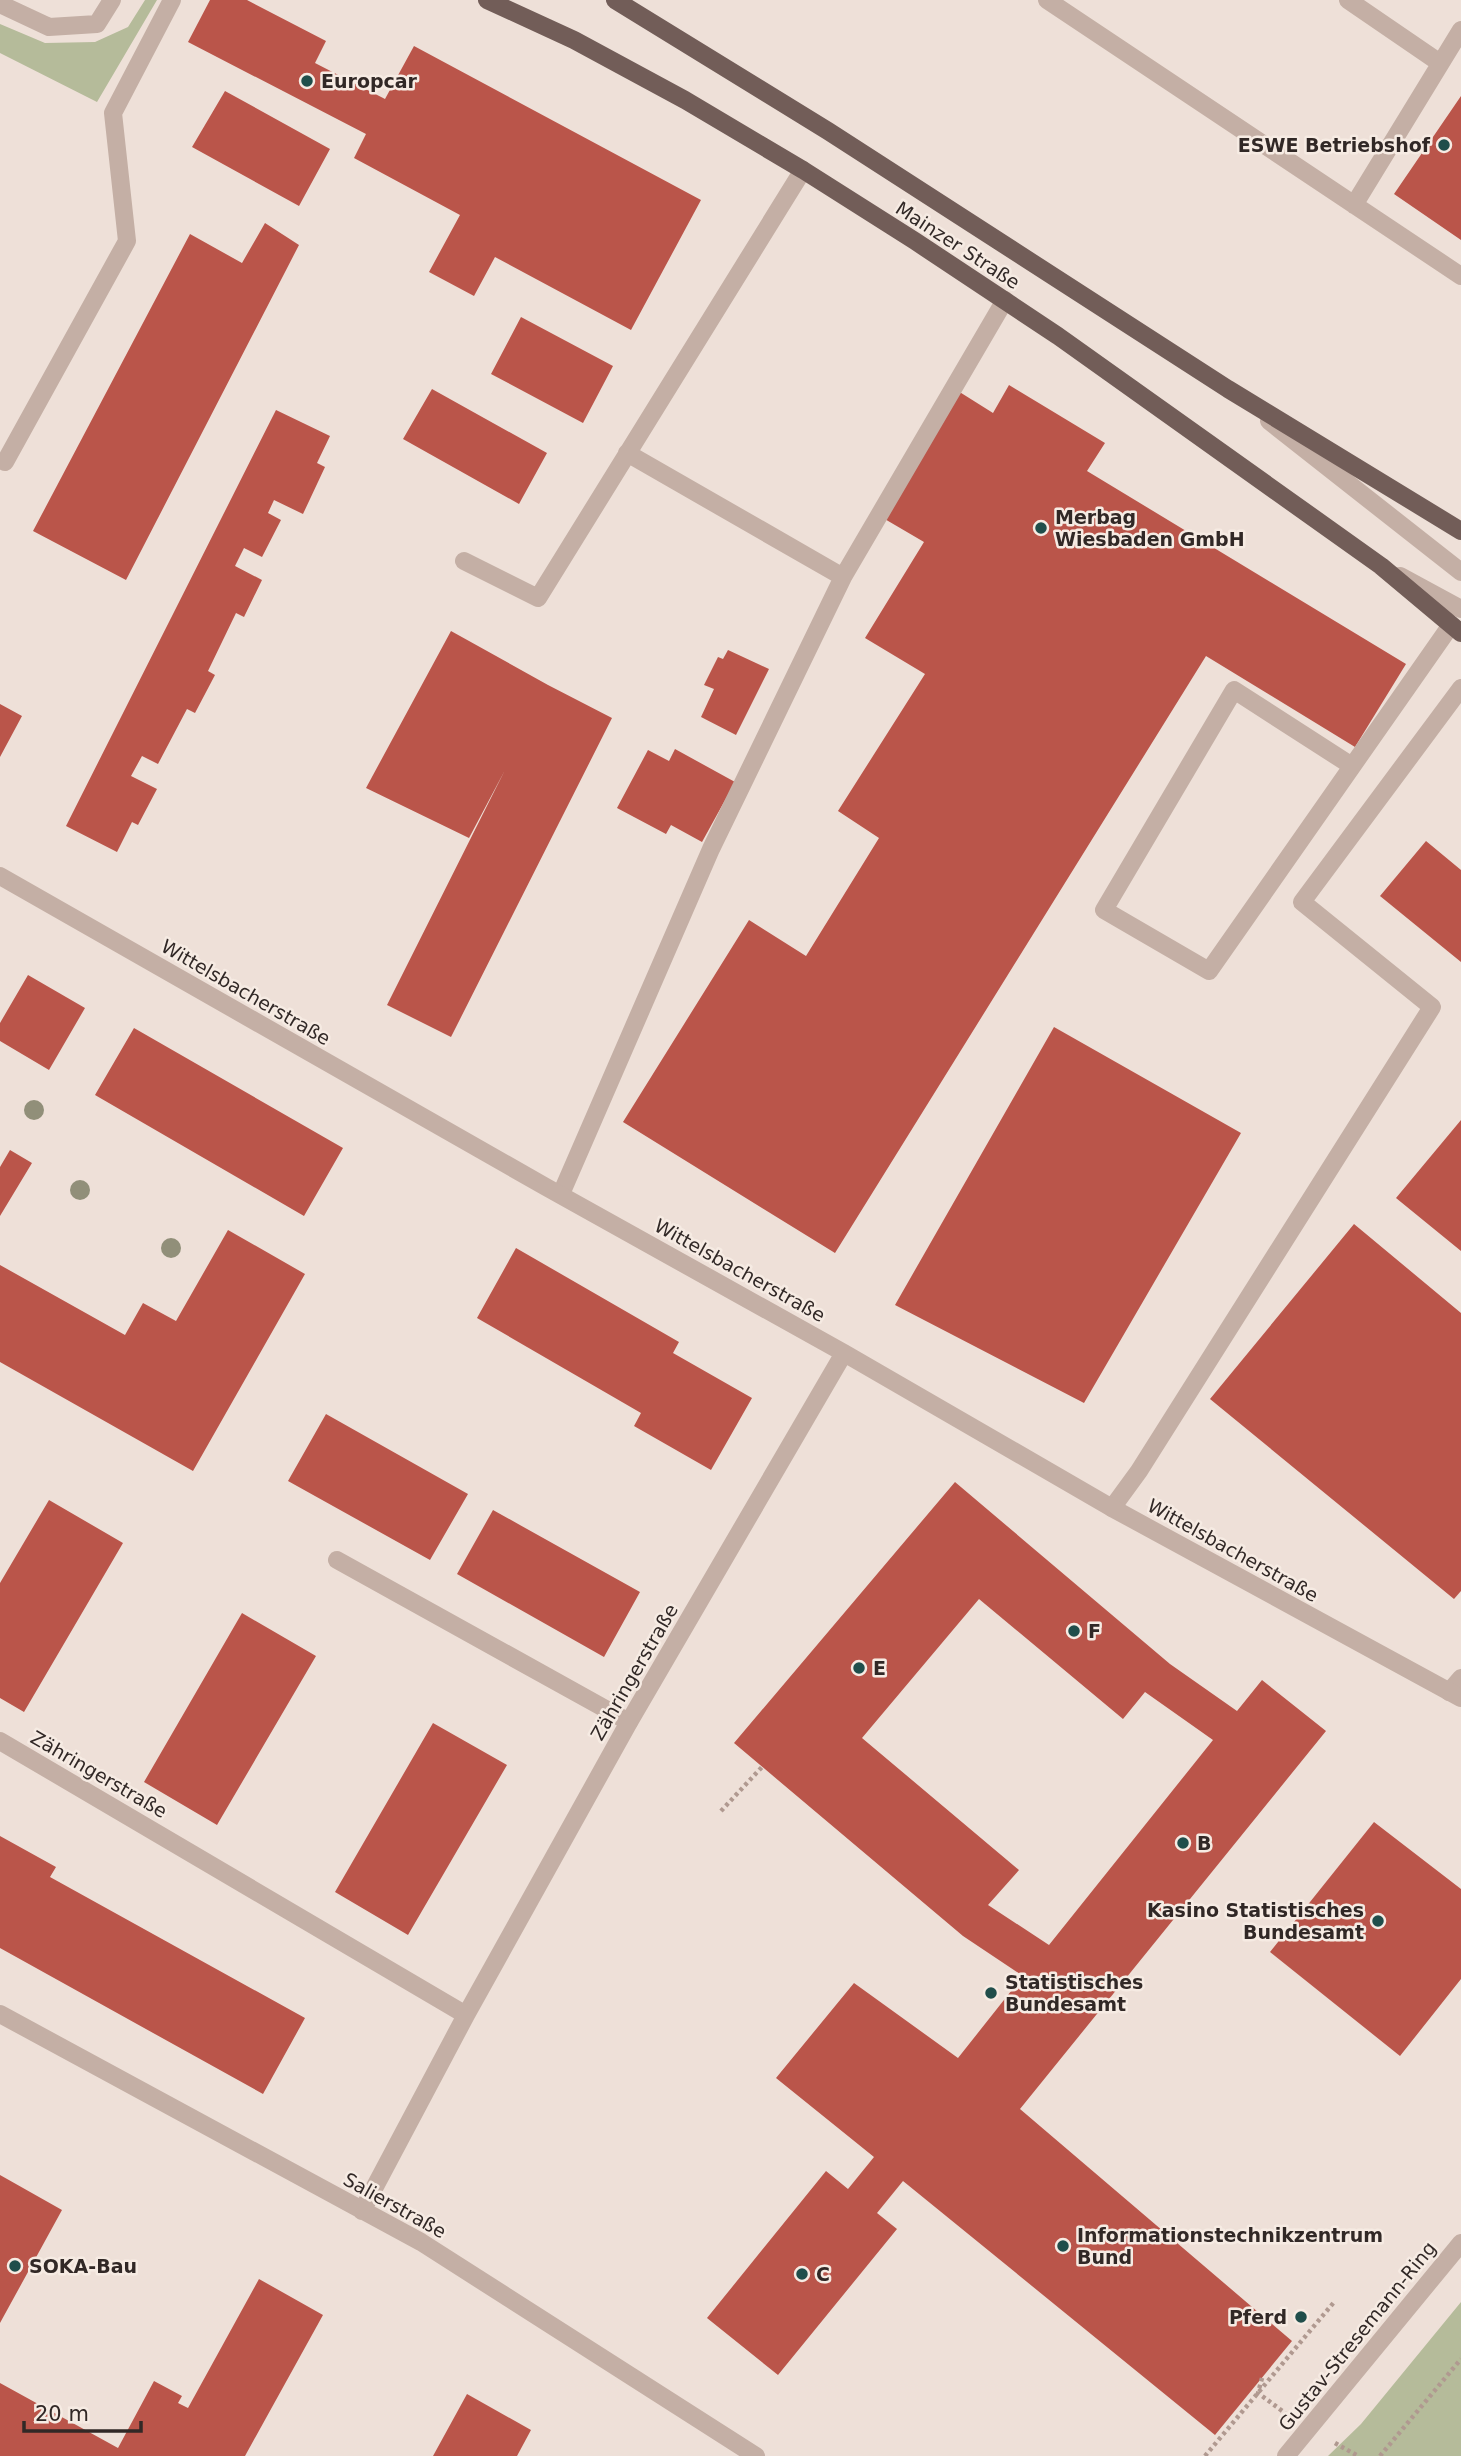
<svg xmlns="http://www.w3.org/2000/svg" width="1461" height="2456" viewBox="0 0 1461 2456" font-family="'DejaVu Sans',sans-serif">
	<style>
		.green { fill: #b5bb9a }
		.building { fill: #ba554a; fill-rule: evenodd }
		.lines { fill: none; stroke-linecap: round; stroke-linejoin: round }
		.path { stroke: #b09990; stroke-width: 4.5; stroke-dasharray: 3.5 3.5; stroke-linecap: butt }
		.service { stroke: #c4afa5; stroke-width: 18 }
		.minor { stroke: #c4afa5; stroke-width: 18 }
		.tertiary { stroke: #c4afa5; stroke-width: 18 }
		.primary { stroke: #725d58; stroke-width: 18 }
		.tree { fill: #918f79 }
		.poi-dot { fill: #204e4b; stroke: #f6ebe3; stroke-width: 2.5 }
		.labels { text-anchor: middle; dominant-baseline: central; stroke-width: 5; stroke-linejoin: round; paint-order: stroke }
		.poi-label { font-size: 19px; font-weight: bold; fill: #312826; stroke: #f6ebe3; text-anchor: start }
		.street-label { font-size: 19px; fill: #312826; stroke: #f6ebe3 }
	</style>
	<rect width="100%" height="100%" fill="#eee0d8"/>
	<!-- green -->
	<path class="green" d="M145,0H157L97,102L0,53V24L45,43L95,42L128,27Z
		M1461,2302V2456H1328L1361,2424Z"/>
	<!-- building -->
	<path class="building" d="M210,0H247L326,41L315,63L385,99L414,46L701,200L631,330L495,257L474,296L429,272L460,215L354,158L366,134L188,42Z
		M225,91L330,149L299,206L192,147Z
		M1461,96V240L1394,194Z
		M265,223L299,245L126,580L33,531L190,234L242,263Z
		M521,317L613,366L583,423L491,374Z
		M1009,385L1105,443L1087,471L1406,664L1355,747L1206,656L835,1253L623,1122L749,920L806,956L879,838L838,811L925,674L865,638L924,542L883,518L958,391L993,413Z
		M432,389L547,453L519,504L403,439Z
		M276,410L330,436L317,463L325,467L303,514L274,500L268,513L281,520L262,557L244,548L235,566L262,580L244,617L236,613L208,671L215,675L195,713L187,709L158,764L142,756L131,776L157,789L138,825L132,822L117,852L66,826Z
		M451,631L548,685L612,718L451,1037L387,1005L505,770L469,838L366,788Z
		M728,650L769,669L736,735L701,717L714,689L704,685L718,657L723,659Z
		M0,704L22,716L0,757Z
		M675,749L735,782L702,842L671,825L666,834L617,808L648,750L669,761Z
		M1426,841L1461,870V962L1380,896Z
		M28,975L85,1008L49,1070L0,1041V1023Z
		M1054,1027L1241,1133L1084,1403L895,1305Z
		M134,1028L343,1148L304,1216L95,1095Z
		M1461,1120V1251L1396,1198Z
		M10,1150L32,1163L0,1216V1167Z
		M1354,1224L1461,1313V1591L1454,1599L1210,1399Z
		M228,1230L305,1274L193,1471L0,1362V1265L125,1335L143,1303L176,1321Z
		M516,1248L679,1342L673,1353L752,1398L711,1470L634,1426L641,1413L477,1318Z
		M326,1414L468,1494L430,1560L288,1481Z
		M955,1482L1170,1664L1237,1711L1262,1680L1326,1731L1020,2109L1292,2341L1215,2435L903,2181L877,2213L897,2229L778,2375L707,2318L826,2171L848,2189L874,2157L776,2078L854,1983L958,2058L1023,1976L963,1936L734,1743ZM979,1599L1123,1719L1145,1692L1213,1740L1049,1945L988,1905L1019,1870L862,1738Z
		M49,1500L123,1543L24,1712L0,1698V1583Z
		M493,1510L640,1592L604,1657L457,1574Z
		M242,1613L316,1656L217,1825L144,1782Z
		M433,1723L507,1765L408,1935L335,1892Z
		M1374,1822L1461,1889V1979L1400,2056L1270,1952Z
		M0,1836L56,1867L50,1877L305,2018L263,2094L0,1948Z
		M0,2175L62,2210L0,2323Z
		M259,2279L323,2315L245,2456H0V2383L118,2448L154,2381L182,2396L178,2403L188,2408Z
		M467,2394L531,2430L517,2456H433Z"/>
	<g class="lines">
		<!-- path -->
		<path class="path" d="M721,1811L762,1767
			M1262,2378L1258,2393L1285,2413
			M1335,2443L1358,2456
			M1205,2456L1335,2301
			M1380,2456L1461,2359"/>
		<!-- service -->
		<path class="service" d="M1047,0L1461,276
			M1348,0L1440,63
			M0,4L49,27L97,24L112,0
			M1354,205L1461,30
			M627,453L843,577
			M5,462L127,241L113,113L172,0
			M464,561L538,598L803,170
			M1352,766L1234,690L1104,910L1209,971L1451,625
			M561,1194L711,849L843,577L1005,300
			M1112,1508L1139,1471L1432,1007L1302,902L1461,688
			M337,1560L629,1722
			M1449,1692L1461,1678"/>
		<!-- minor -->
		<path class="minor" d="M0,876L546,1187L844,1353L1112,1508L1461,1698
			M0,1741L466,2015
			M0,2014L421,2242L756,2456
			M362,2211L466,2015L629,1722L844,1353
			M1286,2456L1461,2243"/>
		<!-- tertiary -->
		<path class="tertiary" d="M1269,421L1461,572
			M1400,576L1461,609"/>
		<!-- primary -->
		<path class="primary" d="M487,0L574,40L685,100L803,170L915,241L1058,336L1381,566L1461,633
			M615,0L828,131L1228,389L1461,531"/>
	</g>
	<!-- trees -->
	<g class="tree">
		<circle cx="34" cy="1110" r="10"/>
		<circle cx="80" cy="1190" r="10"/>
		<circle cx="171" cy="1248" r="10"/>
	</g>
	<!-- markers -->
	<g class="poi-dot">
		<circle cx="307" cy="81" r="7"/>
		<circle cx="1444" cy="145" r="7"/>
		<circle cx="1041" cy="528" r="7"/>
		<circle cx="1074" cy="1631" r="7"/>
		<circle cx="859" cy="1668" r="7"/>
		<circle cx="1183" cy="1843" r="7"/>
		<circle cx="1378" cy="1921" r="7"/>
		<circle cx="991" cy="1993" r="7"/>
		<circle cx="1063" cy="2246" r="7"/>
		<circle cx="15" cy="2266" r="7"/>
		<circle cx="802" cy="2274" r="7"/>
		<circle cx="1301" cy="2317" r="7"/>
	</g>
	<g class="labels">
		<!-- poi labels -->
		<g class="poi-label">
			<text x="321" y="81">Europcar</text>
			<text x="1430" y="145" text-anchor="end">ESWE Betriebshof</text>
			<text x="1055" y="517">Merbag<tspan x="1055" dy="22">Wiesbaden GmbH</tspan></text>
			<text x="1088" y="1631">F</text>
			<text x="873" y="1668">E</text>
			<text x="1197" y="1843">B</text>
			<text x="1364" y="1910" text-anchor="end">Kasino Statistisches<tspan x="1364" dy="22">Bundesamt</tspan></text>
			<text x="1005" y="1982">Statistisches<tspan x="1005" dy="22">Bundesamt</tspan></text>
			<text x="1077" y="2235">Informationstechnikzentrum<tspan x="1077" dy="22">Bund</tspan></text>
			<text x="29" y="2266">SOKA-Bau</text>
			<text x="816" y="2274">C</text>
			<text x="1287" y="2317" text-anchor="end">Pferd</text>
		</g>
		<!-- street labels -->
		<g class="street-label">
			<text transform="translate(958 245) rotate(33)">Mainzer Straße</text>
			<text transform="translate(246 992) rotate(30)">Wittelsbacherstraße</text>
			<text transform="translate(740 1270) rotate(29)">Wittelsbacherstraße</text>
			<text transform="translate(1233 1550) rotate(29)">Wittelsbacherstraße</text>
			<text transform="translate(634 1672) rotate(-60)">Zähringerstraße</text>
			<text transform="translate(99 1774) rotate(30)">Zähringerstraße</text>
			<text transform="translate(395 2205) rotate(29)">Salierstraße</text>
			<text transform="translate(1357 2336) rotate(-51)">Gustav-Stresemann-Ring</text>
		</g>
	</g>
	<!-- scale -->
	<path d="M24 2421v10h117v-10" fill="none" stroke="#312826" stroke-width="3.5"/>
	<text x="35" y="2421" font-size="21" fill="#312826" stroke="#f6ebe3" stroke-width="5" paint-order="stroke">20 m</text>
</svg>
